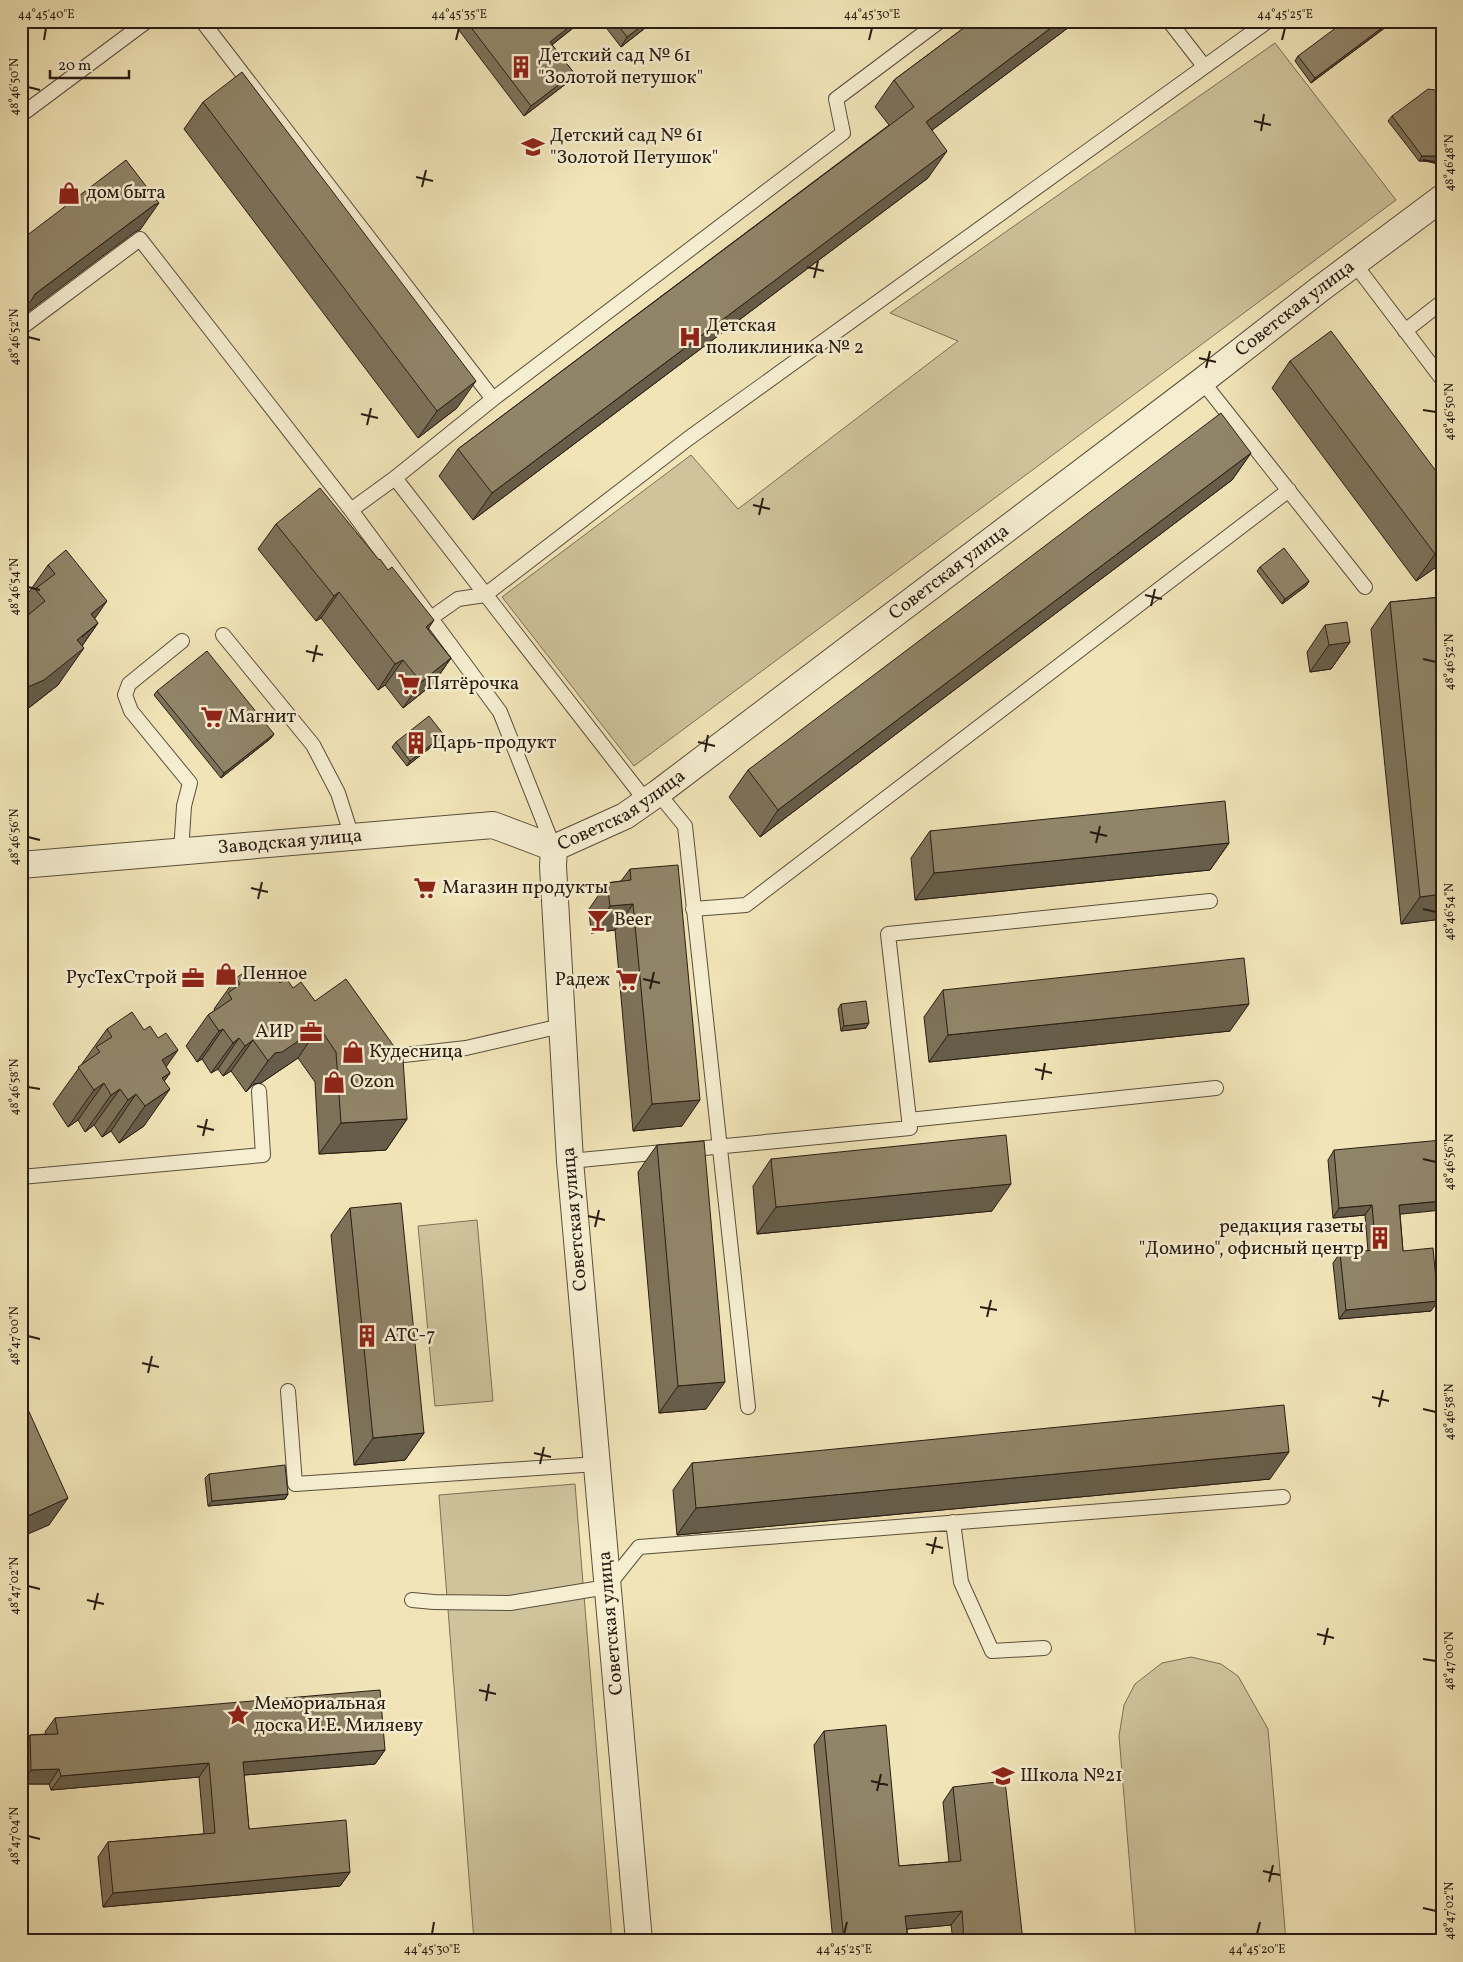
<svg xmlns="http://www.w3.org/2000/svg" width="1463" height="1962" viewBox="0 0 1463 1962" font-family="Vollkorn,serif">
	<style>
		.green { fill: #cfc39c; stroke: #7c7058 }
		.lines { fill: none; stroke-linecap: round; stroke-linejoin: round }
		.service-casing { stroke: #5a4e3d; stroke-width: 16 }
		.minor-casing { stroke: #5a4e3d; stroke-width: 28 }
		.service { stroke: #f6eed1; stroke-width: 14 }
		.minor { stroke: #f6eed1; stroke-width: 26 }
		.wall { fill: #7d725a; stroke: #281c14 }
		.shaded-wall { fill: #665d4a; stroke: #281c14 }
		.building { fill: #918569; stroke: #281c14 }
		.ticks { fill: none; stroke: #281c14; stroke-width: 2 }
		.labels { text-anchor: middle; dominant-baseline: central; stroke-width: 5; stroke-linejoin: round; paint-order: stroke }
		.poi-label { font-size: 19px; fill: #281c14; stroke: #f6eed1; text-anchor: start }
		.street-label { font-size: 19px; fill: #281c14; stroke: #f6eed1 }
		.neatline { fill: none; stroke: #281c14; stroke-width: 2 }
		.ticks-label { font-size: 12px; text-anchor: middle; fill: #281c14 }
	</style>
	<rect width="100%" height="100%" fill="#f1e5b8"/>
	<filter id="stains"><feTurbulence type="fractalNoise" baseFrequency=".004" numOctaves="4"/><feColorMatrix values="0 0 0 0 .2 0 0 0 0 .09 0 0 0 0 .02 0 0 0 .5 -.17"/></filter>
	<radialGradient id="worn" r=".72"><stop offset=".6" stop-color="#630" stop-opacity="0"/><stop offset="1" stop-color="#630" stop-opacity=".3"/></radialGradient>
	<!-- green -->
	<path class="green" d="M1275,43L1396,200L634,766L502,597L691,455L738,509L958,341L890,313Z
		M477,1220L493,1401L435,1406L418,1226Z
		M575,1484L612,1941H474L439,1495Z
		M1191,1657L1221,1664L1238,1676L1268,1729L1286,1941H1136L1119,1736L1124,1705L1135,1684L1162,1663Z"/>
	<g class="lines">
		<defs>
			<path id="service" d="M202,21L493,399
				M1169,21L1204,66
				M21,115L147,21
				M1354,263L1442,379
				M21,328L140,239L351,510L500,712L554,848
				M1405,331L1442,302
				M1202,381L1365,587
				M395,478L646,801
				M351,510L395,478L493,399L843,133L836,99L940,21
				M431,618L458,599L485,595L689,438L1268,21
				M223,635L313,745L338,793L352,837
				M658,793L685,826L748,1407
				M181,852L184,806L190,783L131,711L125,695L129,684L182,641
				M693,909L746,905L1289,490
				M386,1057L466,1048L561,1026
				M909,1120L1216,1088
				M570,1161L910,1128L888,934L1210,901
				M21,1177L263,1155L259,1091
				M288,1391L295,1484L597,1464
				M953,1522L961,1582L992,1651L1044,1648
				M412,1600L434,1602L510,1603L607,1587L639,1547L1283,1497"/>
			<g id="minor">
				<path id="s1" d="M21,865L493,825L554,848"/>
				<path id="s2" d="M639,1941L570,1161L553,866L554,848L625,816L658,793L1202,381L1320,289L1442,198"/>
			</g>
		</defs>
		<!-- service casing -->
		<use href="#service" class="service-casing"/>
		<!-- minor casing -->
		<use href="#minor" class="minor-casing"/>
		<!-- service -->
		<use href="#service" class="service"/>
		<!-- minor -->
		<use href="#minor" class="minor"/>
	</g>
	<!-- wall -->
	<path class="wall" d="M452,21H582L552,45L574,73L567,83L524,116Z
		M601,21H654L621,47Z
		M973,21H1077L932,130L928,178L473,520L439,476L458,449L889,125L875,107L894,80Z
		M1394,21L1311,83L1295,61L1298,56Z
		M1442,91V160L1438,161H1419L1388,121L1392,116Z
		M203,102L457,408L418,438L184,129Z
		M1290,361L1442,479V563L1416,581L1272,388Z
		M1251,453L1232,480L760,837L729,797L748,770Z
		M276,524L428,629L451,658L433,684L403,708L385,685L378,690L321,618L316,621L258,549Z
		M48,565L98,623L82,646L58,685L21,714V610L24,605L22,602Z
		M1260,567L1309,581L1306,586L1282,604L1257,571Z
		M1442,597V919L1401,924L1371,629L1390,602Z
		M1325,625L1350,642L1331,669L1310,672L1307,652Z
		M157,691L274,734L270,739L221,778L154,695Z
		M440,740L407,766L392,747L396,742Z
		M930,831L1229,843L1210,870L915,900L911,858Z
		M630,869L682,1126L633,1131L615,930L591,933L589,909L607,883L621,881Z
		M236,978L261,980L280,983L293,988L315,1001L407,1119L386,1150L319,1154L315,1082L298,1058L261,1083L254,1084L246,1092L231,1071L223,1076L218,1069L211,1073L202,1059L197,1062L186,1046L208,1015L215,1010L214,1009Z
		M943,990L1230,1031L929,1062L924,1017Z
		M841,1004L866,1028L841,1031L838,1009Z
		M107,1029L166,1067L170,1073L164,1081L144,1126L119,1143L111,1131L102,1137L94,1125L85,1132L78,1120L68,1127L53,1104Z
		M657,1145L706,1409L659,1413L638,1172Z
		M1334,1150L1400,1214L1403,1251L1431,1311L1339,1319L1333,1263L1340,1253L1368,1251L1365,1215L1333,1218L1328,1160Z
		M771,1159L992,1211L757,1234L753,1186Z
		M350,1208L424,1433L405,1460L354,1465L331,1235Z
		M692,1463L1270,1479L677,1535L673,1490Z
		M209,1474L288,1494L285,1499L208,1506L205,1478Z
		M55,1718L385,1750L375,1764L244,1775L249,1829L350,1872L340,1886L103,1907L98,1857L108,1842L204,1834L199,1777L51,1790L49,1784H22L21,1748L30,1735L46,1734L45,1732Z
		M824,1731L899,1866L949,1862L943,1802L953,1787L1023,1941H953L951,1925L907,1929L908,1941H833L814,1745Z"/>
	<!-- shaded-wall -->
	<path class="shaded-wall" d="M577,21H582L543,51L550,42Z
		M648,21H654L621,47L627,37Z
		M1060,21H1077L907,149L926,122Z
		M1391,21H1394L1311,83L1315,78Z
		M574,73L567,83L524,116L531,106Z
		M947,151L928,178L473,520L492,493Z
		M1422,156H1442V160L1438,161H1419Z
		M159,203L140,230L135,232L21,317V309L35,294L154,205Z
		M476,381L457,408L418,438L437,411Z
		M1251,453L1232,480L760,837L778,810Z
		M1442,550V563L1416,581L1435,554Z
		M1309,581L1306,586L1282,604L1285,599Z
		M339,592L321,618L316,621L334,596Z
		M107,601L82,637L98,623L77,653L84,648L58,685L21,714V690L91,614Z
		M434,620L417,646L426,627Z
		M1350,642L1331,669L1310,672L1329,645Z
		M451,658L433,684L403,708L421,682Z
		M403,660L385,685L378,690L395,664Z
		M274,734L270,739L221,778L224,773Z
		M444,735L440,740L407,766L410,761Z
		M1229,843L1210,870L915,900L934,873Z
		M1442,894V919L1401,924L1420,897Z
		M633,904L615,930L591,933L610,906Z
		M1249,1004L1230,1031L929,1062L948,1035Z
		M869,1023L866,1028L841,1031L844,1026Z
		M319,1027L298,1058L261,1083L254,1084L246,1092L268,1061L275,1053Z
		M223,1029L202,1059L197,1062L219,1031Z
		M239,1038L218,1069L211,1073L233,1043Z
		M253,1040L231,1071L223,1076L245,1046Z
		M178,1050L152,1087L162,1060Z
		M170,1073L148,1104L170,1089L144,1126L119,1143L145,1106L162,1078Z
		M104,1083L78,1120L68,1127L94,1090Z
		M120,1089L94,1125L85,1132L111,1095Z
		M136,1094L111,1131L102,1137L128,1100Z
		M700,1100L682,1126L633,1131L652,1104Z
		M407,1119L386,1150L319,1154L341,1123Z
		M1011,1184L992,1211L757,1234L776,1207Z
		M1442,1201V1210L1392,1215L1399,1205Z
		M1372,1205L1365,1215L1333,1218L1339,1208Z
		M1438,1301L1431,1311L1339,1319L1346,1310Z
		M725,1382L706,1409L659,1413L678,1386Z
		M424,1433L405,1460L354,1465L373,1438Z
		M1289,1452L1270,1479L677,1535L696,1508Z
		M288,1494L285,1499L208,1506L212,1501Z
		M68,1498L49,1525L21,1537V1519Z
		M385,1750L375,1764L233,1776L243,1762Z
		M209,1763L199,1777L51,1790L61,1776Z
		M59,1769L49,1784H22L31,1770Z
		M350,1872L340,1886L103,1907L113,1893Z
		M962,1911L951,1925L895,1930L905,1916Z"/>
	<!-- building -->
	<path class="building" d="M466,21H577L550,42L574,73L531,106Z
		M615,21H648L627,37Z
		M973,21H1060L926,122L947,151L492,493L458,449L914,107L894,80Z
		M1345,21H1391L1315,78L1298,56Z
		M242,72L476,381L437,411L203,102Z
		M1428,89L1442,91V156H1422L1392,116Z
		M126,160L159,203L154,205L35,294L31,301L21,309V240Z
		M1331,331L1442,479V550L1435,554L1290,361Z
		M1221,413L1251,453L778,810L748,770Z
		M320,488L379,560L380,559L388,570L392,567L434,620L426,627L451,658L421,682L403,660L395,664L339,592L334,596L276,524Z
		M1284,548L1309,581L1285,599L1260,567Z
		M66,550L107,601L91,614L98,623L77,640L84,648L44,680L21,690V621L45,601L35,589L55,574L48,565Z
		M1442,597V894L1420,897L1390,602Z
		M1347,622L1350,642L1329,645L1325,625Z
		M207,651L274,734L224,773L157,691Z
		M429,716L444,735L410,761L396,742Z
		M1225,801L1229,843L934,873L930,831Z
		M678,865L700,1100L652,1104L633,904L610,906L607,883L631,880L630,869Z
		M1244,958L1249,1004L948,1035L943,990Z
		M252,967L261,980L272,972L280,983L286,978L293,988L301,982L315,1001L346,979L403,1059L407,1119L341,1123L336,1052L319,1027L282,1052L275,1053L268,1061L253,1040L245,1046L239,1038L233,1043L223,1029L219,1031L208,1015L232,999L228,993L240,984L236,978Z
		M866,1001L869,1023L844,1026L841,1004Z
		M132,1012L144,1030L150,1026L158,1038L166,1033L178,1050L162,1060L170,1073L162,1078L170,1089L145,1106L136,1094L128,1100L120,1089L111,1095L104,1083L94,1090L78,1067L100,1052L96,1047L112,1037L107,1029Z
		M1006,1135L1011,1184L776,1207L771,1159Z
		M1442,1140V1201L1399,1205L1403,1251L1433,1248L1438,1301L1346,1310L1340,1253L1376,1250L1372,1205L1339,1208L1334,1150Z
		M704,1141L725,1382L678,1386L657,1145Z
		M401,1203L424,1433L373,1438L350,1208Z
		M21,1394L68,1498L21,1519Z
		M1284,1405L1289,1452L696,1508L692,1463Z
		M285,1465L288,1494L212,1501L209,1474Z
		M380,1690L385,1750L243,1762L249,1829L346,1820L350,1872L113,1893L108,1842L215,1833L209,1763L61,1776L59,1769L31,1770L30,1735L58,1734L55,1718Z
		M886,1725L899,1866L961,1861L953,1787L1005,1781L1023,1941H964L962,1911L905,1916L908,1941H844L824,1731Z"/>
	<!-- ticks -->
	<path class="ticks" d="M44,40L46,28M456,40L459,28M869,40L872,28M1282,40L1285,28M28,87L40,90M1254,121L1271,125M1261,131L1264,114M1423,160L1436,163M416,177L433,181M422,187L426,170M807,267L824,271M814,278L818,261M28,337L40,340M1199,358L1216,362M1206,368L1210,351M1423,410L1436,412M361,414L378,418M367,425L371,408M753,505L770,509M759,515L763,498M28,587L40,590M1145,595L1162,599M1151,606L1155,589M306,651L323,655M1423,659L1436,662M313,662L317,645M698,742L715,746M705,752L708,735M1090,832L1107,836M28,837L40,840M1096,843L1100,826M251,888L268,892M258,899L262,882M1423,909L1436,912M643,979L660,983M650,989L654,972M1035,1069L1052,1073M1042,1080L1045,1063M28,1087L40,1089M197,1126L214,1130M203,1136L207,1119M1423,1159L1436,1162M588,1216L605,1220M595,1227L599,1210M980,1307L997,1310M987,1317L991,1300M28,1336L40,1339M142,1363L159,1367M148,1373L152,1356M1372,1397L1389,1401M1379,1407L1383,1390M1423,1409L1436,1412M534,1453L551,1457M540,1464L544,1447M926,1544L943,1548M932,1554L936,1537M28,1586L40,1589M87,1600L104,1604M94,1610L98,1593M1317,1634L1334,1638M1324,1645L1328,1628M1423,1659L1436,1661M479,1690L496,1694M486,1701L489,1684M871,1781L888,1785M877,1791L881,1774M28,1836L40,1839M1263,1871L1280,1875M1269,1882L1273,1865M1423,1908L1436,1911M432,1934L434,1922M844,1934L847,1922M1257,1934L1260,1922"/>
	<!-- icons -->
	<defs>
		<symbol id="building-bare" viewBox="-9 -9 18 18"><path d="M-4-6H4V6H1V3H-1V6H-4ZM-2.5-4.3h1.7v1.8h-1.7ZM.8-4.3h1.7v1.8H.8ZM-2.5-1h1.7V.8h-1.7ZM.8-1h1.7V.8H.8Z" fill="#8f2418" stroke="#f6eed1" stroke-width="2.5" paint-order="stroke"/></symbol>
		<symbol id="school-bare" viewBox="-9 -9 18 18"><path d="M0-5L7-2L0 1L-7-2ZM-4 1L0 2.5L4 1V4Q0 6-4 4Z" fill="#8f2418" stroke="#f6eed1" stroke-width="2.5" paint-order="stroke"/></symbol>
		<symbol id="shop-bare" viewBox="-9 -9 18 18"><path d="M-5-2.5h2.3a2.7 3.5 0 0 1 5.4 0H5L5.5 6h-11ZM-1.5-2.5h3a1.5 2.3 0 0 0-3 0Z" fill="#8f2418" stroke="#f6eed1" stroke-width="2.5" paint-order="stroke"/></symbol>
		<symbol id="hospital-bare" viewBox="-9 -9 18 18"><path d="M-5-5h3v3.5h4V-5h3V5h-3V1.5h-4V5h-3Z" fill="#8f2418" stroke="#f6eed1" stroke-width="2.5" paint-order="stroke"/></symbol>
		<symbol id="supermarket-bare" viewBox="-9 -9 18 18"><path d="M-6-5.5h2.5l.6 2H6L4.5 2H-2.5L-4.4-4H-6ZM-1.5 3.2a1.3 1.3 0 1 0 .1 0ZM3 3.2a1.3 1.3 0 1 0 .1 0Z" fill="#8f2418" stroke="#f6eed1" stroke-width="2.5" paint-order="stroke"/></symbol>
		<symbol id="bar-bare" viewBox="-9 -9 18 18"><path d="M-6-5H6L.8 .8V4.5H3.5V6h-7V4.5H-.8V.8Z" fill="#8f2418" stroke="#f6eed1" stroke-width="2.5" paint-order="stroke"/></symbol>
		<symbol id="office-bare" viewBox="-9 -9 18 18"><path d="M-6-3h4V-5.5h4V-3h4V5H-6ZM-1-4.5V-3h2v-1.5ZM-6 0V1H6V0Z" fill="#8f2418" stroke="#f6eed1" stroke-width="2.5" paint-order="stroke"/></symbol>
		<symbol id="sight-bare" viewBox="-9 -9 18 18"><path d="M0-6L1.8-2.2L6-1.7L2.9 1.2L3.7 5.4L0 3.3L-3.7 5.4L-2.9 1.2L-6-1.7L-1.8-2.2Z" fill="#8f2418" stroke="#f6eed1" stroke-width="2.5" paint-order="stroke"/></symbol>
	</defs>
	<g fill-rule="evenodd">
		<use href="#building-bare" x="505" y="51" width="32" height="32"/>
		<use href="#school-bare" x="517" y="131" width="32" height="32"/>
		<use href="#shop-bare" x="53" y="177" width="32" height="32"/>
		<use href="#hospital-bare" x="674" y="321" width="32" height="32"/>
		<use href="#supermarket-bare" x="393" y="668" width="32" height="32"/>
		<use href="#supermarket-bare" x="196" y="701" width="32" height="32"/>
		<use href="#building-bare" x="400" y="727" width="32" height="32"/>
		<use href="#supermarket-bare" x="409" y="872" width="32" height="32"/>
		<use href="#bar-bare" x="582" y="904" width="32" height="32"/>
		<use href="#shop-bare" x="210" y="958" width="32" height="32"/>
		<use href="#office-bare" x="177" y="962" width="32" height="32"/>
		<use href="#supermarket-bare" x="611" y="964" width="32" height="32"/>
		<use href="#office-bare" x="295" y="1016" width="32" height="32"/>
		<use href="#shop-bare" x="337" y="1036" width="32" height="32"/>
		<use href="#shop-bare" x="318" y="1066" width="32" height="32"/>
		<use href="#building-bare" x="1364" y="1222" width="32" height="32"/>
		<use href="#building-bare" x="351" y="1320" width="32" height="32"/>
		<use href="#sight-bare" x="222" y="1699" width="32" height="32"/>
		<use href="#school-bare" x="987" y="1760" width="32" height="32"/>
	</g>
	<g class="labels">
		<!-- poi labels -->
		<g class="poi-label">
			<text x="538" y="56">Детский сад № 61<tspan x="538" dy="22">"Золотой петушок"</tspan></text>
			<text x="550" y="136">Детский сад № 61<tspan x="550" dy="22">"Золотой Петушок"</tspan></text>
			<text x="86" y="193">дом быта</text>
			<text x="706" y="326">Детская<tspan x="706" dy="22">поликлиника № 2</tspan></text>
			<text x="426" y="684">Пятёрочка</text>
			<text x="228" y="717">Магнит</text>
			<text x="432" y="743">Царь-продукт</text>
			<text x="442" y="888">Магазин продукты</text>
			<text x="614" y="920">Beer</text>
			<text x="242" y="974">Пенное</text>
			<text x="177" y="978" text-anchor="end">РусТехСтрой</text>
			<text x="610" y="980" text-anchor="end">Радеж</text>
			<text x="294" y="1032" text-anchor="end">АИР</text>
			<text x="369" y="1052">Кудесница</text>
			<text x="350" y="1082">Ozon</text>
			<text x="1364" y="1227" text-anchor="end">редакция газеты<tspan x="1364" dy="22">"Домино", офисный центр</tspan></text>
			<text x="384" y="1336">АТС-7</text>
			<text x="254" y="1704">Мемориальная<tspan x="254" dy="22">доска И.Е. Миляеву</tspan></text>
			<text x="1020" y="1776">Школа №21</text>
		</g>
		<!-- street labels -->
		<g class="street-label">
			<text stroke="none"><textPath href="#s2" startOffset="2015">Советская улица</textPath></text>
			<text stroke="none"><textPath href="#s2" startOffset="1580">Советская улица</textPath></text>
			<text stroke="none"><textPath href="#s2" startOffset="1174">Советская улица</textPath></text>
			<text stroke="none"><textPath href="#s1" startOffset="270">Заводская улица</textPath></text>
			<text transform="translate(575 1219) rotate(-95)">Советская улица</text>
			<text transform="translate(611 1623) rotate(-95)">Советская улица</text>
		</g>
	</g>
	<!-- margin -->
	<rect width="1463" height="1962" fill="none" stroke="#f1e5b8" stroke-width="55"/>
	<!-- scale -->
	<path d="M50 70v8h79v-8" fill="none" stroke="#281c14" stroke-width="2.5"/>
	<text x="58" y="70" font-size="15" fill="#281c14" stroke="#f6eed1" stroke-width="4" paint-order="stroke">20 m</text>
	<rect x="28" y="28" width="1408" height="1906" class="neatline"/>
	<g class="ticks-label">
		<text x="46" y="18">44°45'40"E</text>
		<text x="459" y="18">44°45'35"E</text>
		<text x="872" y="18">44°45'30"E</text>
		<text x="1285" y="18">44°45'25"E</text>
		<text transform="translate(14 87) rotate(-90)" y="4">48°46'50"N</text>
		<text transform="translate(1449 163) rotate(-90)" y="4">48°46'48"N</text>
		<text transform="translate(14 337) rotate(-90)" y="4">48°46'52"N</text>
		<text transform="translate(1449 412) rotate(-90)" y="4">48°46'50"N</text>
		<text transform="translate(14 587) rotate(-90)" y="4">48°46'54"N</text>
		<text transform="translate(1449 662) rotate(-90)" y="4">48°46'52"N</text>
		<text transform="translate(14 837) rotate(-90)" y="4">48°46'56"N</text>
		<text transform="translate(1449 912) rotate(-90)" y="4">48°46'54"N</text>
		<text transform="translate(14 1087) rotate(-90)" y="4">48°46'58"N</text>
		<text transform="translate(1449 1162) rotate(-90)" y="4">48°46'56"N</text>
		<text transform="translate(14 1336) rotate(-90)" y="4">48°47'00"N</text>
		<text transform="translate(1449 1412) rotate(-90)" y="4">48°46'58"N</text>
		<text transform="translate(14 1586) rotate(-90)" y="4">48°47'02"N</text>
		<text transform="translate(1449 1661) rotate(-90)" y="4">48°47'00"N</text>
		<text transform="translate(14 1836) rotate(-90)" y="4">48°47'04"N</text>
		<text transform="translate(1449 1911) rotate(-90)" y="4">48°47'02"N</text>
		<text x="432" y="1953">44°45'30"E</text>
		<text x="844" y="1953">44°45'25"E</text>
		<text x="1257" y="1953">44°45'20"E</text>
	</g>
	<rect width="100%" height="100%" filter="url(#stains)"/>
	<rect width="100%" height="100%" fill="url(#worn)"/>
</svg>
